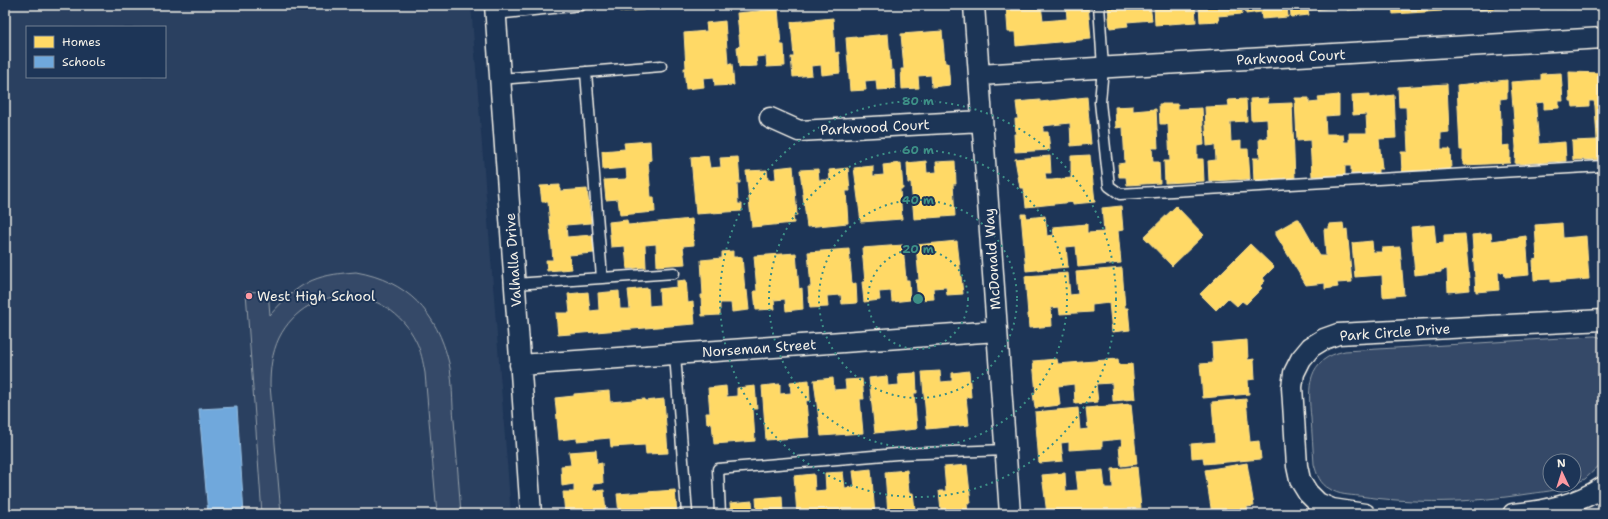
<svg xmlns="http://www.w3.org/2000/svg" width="1608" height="519" viewBox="0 0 1608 519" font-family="'Shantell Sans',sans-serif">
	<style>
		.built { fill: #2a4060; fill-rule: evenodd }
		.green { fill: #354a67; stroke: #949ea8 }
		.homes { fill: #ffd966; stroke: #fce08d }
		.schools { fill: #6fa8dc; stroke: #97bee0 }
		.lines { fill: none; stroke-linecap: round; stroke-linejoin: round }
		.lane-casing { stroke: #f4f1e8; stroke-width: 13 }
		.street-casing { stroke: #f4f1e8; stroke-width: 23 }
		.lane { stroke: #1d3557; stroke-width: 10 }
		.street { stroke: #1d3557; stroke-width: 20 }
		.ring { fill: none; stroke: #3d8f86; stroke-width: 2; stroke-dasharray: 2 4 }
		.poi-dot { fill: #ff9aa2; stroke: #1d3557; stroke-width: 1.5 }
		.labels { text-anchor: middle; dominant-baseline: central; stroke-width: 4; stroke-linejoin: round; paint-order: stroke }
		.street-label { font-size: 14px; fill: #f4f1e8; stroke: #1d3557 }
		.poi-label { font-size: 14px; fill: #f4f1e8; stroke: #1d3557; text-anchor: start }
		.centre { fill: #3d8f86; stroke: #1d3557; stroke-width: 2 }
		.ring-label { font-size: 12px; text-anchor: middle; font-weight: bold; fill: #3d8f86; stroke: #1d3557; stroke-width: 4; stroke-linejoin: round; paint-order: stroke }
	</style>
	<rect width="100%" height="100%" fill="#1d3557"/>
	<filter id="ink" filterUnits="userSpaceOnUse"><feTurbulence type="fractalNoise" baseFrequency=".025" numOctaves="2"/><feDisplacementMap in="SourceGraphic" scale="8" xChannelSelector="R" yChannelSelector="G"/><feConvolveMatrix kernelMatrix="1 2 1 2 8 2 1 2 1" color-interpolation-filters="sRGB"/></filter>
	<g filter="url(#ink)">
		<!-- built -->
		<path class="built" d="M5,5H471L511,514H5ZM27,27H165V77H27Z"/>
		<!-- green -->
		<path class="green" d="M356,272C407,281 437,312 449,363C453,381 452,402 454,420C456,451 459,483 461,514H437L425,373C423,362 421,351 416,341C388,283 308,280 279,338C272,353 270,369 270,385L281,514H262L246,292L268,291L270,315C299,283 312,275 356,272Z
			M1595,336L1603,338V462L1585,479L1574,484V461H1550V485H1571C1558,491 1541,492 1527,494C1471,503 1415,504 1359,496C1350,495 1338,495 1330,489C1320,484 1317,475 1314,464C1313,449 1312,434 1311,418C1308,387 1306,359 1345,351Z"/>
		<!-- homes -->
		<path class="homes" d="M620,5H648H643L644,10L620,12Z
			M672,5H692L693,6L672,8Z
			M1006,5H1041L1043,21L1067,19L1066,6L1068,5H1088L1091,39L1016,46L1015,32H1008Z
			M1118,5H1150L1152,20L1127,22L1128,26L1110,28L1108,7H1118Z
			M1154,5H1195L1196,22L1155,25Z
			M1199,5H1242V14L1218,16L1219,21L1200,22Z
			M1245,5H1287L1288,17L1262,19L1261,12L1246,14Z
			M1290,5H1333V8L1308,10L1309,15L1291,17Z
			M1346,5H1376L1377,8L1347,10Z
			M1392,5H1441L1442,11L1393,14Z
			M1453,5H1502L1503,8L1478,10L1477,7L1453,9Z
			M1538,5H1555L1556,8L1538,9Z
			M1566,5H1582V8L1566,9Z
			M778,9L781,45H784L785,66L767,67L766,56L756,57L757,66L739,67L737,47L740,46L737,13Z
			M833,18L835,53L839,52L840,73L822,75L821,65L811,66L812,75L793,77L791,57H794L791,22Z
			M725,21L728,64H732L734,85L715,86L714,77L703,78L704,87L686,89L684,68H686L684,33L707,31L706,23Z
			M942,31L945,63H948L950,85L932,87L931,75L918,76L919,88L902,89L901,69H904L901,34Z
			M888,34L891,70H894L895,89L877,90L876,80L865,81L866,90L850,91L846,38Z
			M1569,72L1603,73V159L1573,160L1572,141L1597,140L1595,106L1594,101H1589V106L1573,107L1572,101H1570Z
			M1561,73L1563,101H1559V108L1544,109V102L1536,103V111L1539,144L1565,142L1566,161L1515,164L1516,147L1511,82L1541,80V74Z
			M1507,80V98L1500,99L1502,146L1510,145V163L1463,165V150H1460L1457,85Z
			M1447,84L1449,132L1441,133V149H1450L1451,169L1402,172L1401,152H1408L1406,107H1399L1398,87Z
			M1370,94V98L1394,95L1396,138L1379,139L1382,169H1378V173L1351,174V166H1345V175L1312,176L1310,140L1297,141L1295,98H1309V103L1319,102L1318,97L1339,95V115L1325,116L1326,134H1343L1344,142H1349V133H1367L1366,114L1353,115L1352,95Z
			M1087,97L1091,144L1071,146L1070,123L1043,126V132H1048L1050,150L1015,152L1014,134H1016L1015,119H1018L1016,102L1040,100V102Z
			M1268,98V104L1292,103L1295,180L1254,182L1253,158H1260L1259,139H1268L1267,119L1251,120L1250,99Z
			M1246,99L1247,121L1230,122L1231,142L1241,141V149H1248L1250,179L1209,181L1208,161L1216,160L1215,145L1207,146L1205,107L1229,106L1228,100Z
			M1159,104H1178V109L1202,108L1204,145L1197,146V159H1203L1204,181L1165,183L1164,161H1170L1168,124H1160Z
			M1133,106V111L1156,109L1158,148H1152L1153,162H1159L1160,183L1127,185L1126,177H1119L1118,164L1125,163L1123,127L1116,128L1115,107Z
			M650,141L651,160L648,161L651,197H654L655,212L620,215L618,199L606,200L604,180L627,179L626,168L603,170L602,151L625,149L624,143Z
			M1090,155L1095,202L1073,204V202L1026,207L1024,188H1020L1015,159L1050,156L1051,173H1045L1046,180H1052L1071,178V156Z
			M708,156L710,168L721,167L720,158L738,157L740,183H737L738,204H742V211L696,214L691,158Z
			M926,161L927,173L937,172L936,162L955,161L956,184H953L955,216L914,219L911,183H908L907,163Z
			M901,163L903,189H900L902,219L861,222L854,168L873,166V176L884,175L883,165Z
			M793,166L797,215H793L794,223L752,227L746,171L767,170L768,180L776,179L775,168Z
			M848,168L850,191H846L848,223L807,227L800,170L818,169L819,180H830L829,170Z
			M560,185V191L587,189L591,223L566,225L567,237L592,235L594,253L569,255L572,269L547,271L546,260H553L548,202H542L540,186Z
			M1121,206L1123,230L1118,231L1121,263L1078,267L1076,246L1066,247L1068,267L1026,271L1021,214H1026L1027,218L1045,216L1047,236L1054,235L1053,227L1087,224V233L1104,232L1102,208Z
			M1176,206L1204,235L1172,266L1144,237Z
			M692,219L694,245L683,246L685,264L657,266L656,244L645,245L646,267L627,269L625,246L611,247L609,222L627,220L628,225Z
			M1297,219H1299L1320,256H1326L1324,229H1329V224L1343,223L1344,230L1347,229L1352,282L1337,283L1338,287L1325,289V283L1306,285L1276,235V231Z
			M1562,223L1563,238L1586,236L1589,279L1551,282V279L1534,280L1533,260L1537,259L1535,225Z
			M1434,225L1436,244L1444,243V235L1465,234L1470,290L1448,292L1447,269L1441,270V272L1415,275L1411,227Z
			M1491,233L1492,241L1526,236L1529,275L1505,277L1504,272H1498L1499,290L1476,292L1472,235Z
			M957,241L963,294L947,295L946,287L933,288L934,299L918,300L916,280H919L916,245Z
			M1372,241L1373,252H1383L1382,248L1400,247L1404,295L1383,297L1382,275L1355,277L1352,243Z
			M1250,244L1274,267L1263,278L1265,281L1260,286L1262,288L1246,304L1242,301L1237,306L1228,298L1216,310L1200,294Z
			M903,245L906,280H909L910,300L892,302L891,291L879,292L880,300L864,302L862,282H865L862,248Z
			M849,249L852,284L856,283L857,303L842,304L841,295L827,296L828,307L810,308L808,287H811L808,252Z
			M733,251V257H742L745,291L747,290L749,310L732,312L731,303H720V315L702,316L701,295H703L701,260L722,258V252Z
			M796,253L799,289L802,288L803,309L786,311L785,299L774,300L775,309L756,310L754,291H757L754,256Z
			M1122,268L1125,308H1128L1130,330L1112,332L1109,303L1092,305V312L1060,314L1059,307L1051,308L1052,326L1029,328L1025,276L1068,273L1070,295L1078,294L1076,272Z
			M686,280L688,303L693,302L695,324L558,335L556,313H570L568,294L588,292L590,311L599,310L598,293L619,291L620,309H630L628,290L648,288L649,306L660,305L659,289L677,287V281Z
			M1247,340L1248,360L1254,359L1255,379L1248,380L1249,394L1203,398L1200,364L1213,363L1212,343Z
			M1057,359L1058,364L1118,359L1119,365L1132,364L1135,399L1113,401L1112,383L1096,384L1098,402L1075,404L1074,384L1058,386L1060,405L1035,408L1033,393H1036L1033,361Z
			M940,371L941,382L952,381V373L969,371L971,397H966L969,425L927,429L922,372Z
			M916,373L917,393H914L917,429L875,433L869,378L887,376L888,386L899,385L898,374Z
			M833,378L834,390L846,389L845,380L862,379L864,399H860L863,433L821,436L814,380Z
			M809,380L810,400L806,401L809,437L766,440L762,386L780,384V394L791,393L790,382Z
			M726,386L727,397L737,396V388L755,386L757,409H753L755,441L714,444L712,423L707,424L706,413H710L708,388Z
			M609,391L610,402L645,399V401L664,399L668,453L646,454L645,445L611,447L610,438L577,441V438L559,440L555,398L574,396V394Z
			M1246,399L1250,442L1259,441L1261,459L1204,464L1203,457L1192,458L1191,444L1215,442L1212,402Z
			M1131,404L1137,464L1121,466L1119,446H1122L1121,439L1102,441V448L1069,450V442L1061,443L1063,461L1039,463L1035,412L1078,408L1080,430L1088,429L1086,408Z
			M596,450L597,464L602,463L603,483L593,484V491L604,490L606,514H565L563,492H574V484L562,486L561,466L571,465L569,452Z
			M1247,463L1254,506L1247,507L1248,514H1212L1205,470Z
			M967,465L971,503H967L968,514H948L947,509L941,510L939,491H946L944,467Z
			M1137,467L1141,508L1047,514L1042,475L1065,473L1066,491L1078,490L1076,472L1103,470L1105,488H1113L1112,469Z
			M871,469L875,514H797L794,476L814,474L815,491L826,490L825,473L843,472L845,488L855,487L853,471Z
			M907,470L909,493H913L915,509L909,510V514H888L885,472Z
			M675,490L677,514H619L617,494Z
			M782,496L783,514H731L730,503L752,501L753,512H757L756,498Z"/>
		<!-- schools -->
		<path class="schools" d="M237,407L244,514H208L199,409Z"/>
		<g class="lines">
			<defs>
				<path id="lane" d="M1099,5L1103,68L1100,102L1109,186L1120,194L1603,166
					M495,14L581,5
					M586,72L602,278
					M500,79L661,66
					M515,284L674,273
					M675,354L687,514
					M720,514L718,469L897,454L1006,450"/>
				<path id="street" d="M495,5L531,514
					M974,5L1010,514
					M979,75L1603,38
					M770,118L799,131L982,121
					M520,365L997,331
					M1365,514L1332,509L1318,503L1308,493L1300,480L1297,466L1292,387L1294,373L1301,359L1311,347L1324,339L1338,334L1603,320
					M1513,514C1545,511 1576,505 1603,487"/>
			</defs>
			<!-- lane casing -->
			<use href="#lane" class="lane-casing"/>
			<!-- street casing -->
			<use href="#street" class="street-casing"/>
			<!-- lane -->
			<use href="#lane" class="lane"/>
			<!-- street -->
			<use href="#street" class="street"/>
		</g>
	</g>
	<!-- distance rings -->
	<g class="ring">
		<circle cx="918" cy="299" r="50"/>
		<circle cx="918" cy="299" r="99"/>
		<circle cx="918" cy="299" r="149"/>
		<circle cx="918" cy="299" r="198"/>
	</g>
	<!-- markers -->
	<circle class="poi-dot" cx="249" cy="296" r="4"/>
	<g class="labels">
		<!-- street labels -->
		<g class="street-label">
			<text transform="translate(1291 57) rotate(-3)">Parkwood Court</text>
			<text transform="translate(875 127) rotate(-3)">Parkwood Court</text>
			<text transform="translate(992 259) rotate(-94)">McDonald Way</text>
			<text transform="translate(513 260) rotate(-94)">Valhalla Drive</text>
			<text transform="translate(1395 332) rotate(-4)">Park Circle Drive</text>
			<text transform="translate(759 348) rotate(-4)">Norseman Street</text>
		</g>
		<!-- poi labels -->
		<g class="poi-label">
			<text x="257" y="296">West High School</text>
		</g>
	</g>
	<circle cx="918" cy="299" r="6" class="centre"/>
	<g class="ring-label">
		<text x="918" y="105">80 m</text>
		<text x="918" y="154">60 m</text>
		<text x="918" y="204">40 m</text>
		<text x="918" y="253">20 m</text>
	</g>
	<!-- margin -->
	<rect width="1608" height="519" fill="none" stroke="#1d3557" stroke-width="20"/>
	<rect x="10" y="10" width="1588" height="499" fill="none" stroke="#f4f1e8" stroke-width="1.5" filter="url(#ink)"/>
	<!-- legend -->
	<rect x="26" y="26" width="140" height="52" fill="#1d3557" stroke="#738091"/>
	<rect x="34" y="36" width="20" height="12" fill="#ffd966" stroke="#738091"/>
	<text x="62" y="46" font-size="12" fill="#f4f1e8">Homes</text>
	<rect x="34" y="56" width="20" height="12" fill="#6fa8dc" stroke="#738091"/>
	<text x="62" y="66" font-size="12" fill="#f4f1e8">Schools</text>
	<!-- north arrow -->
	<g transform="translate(1562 473) rotate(356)"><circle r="19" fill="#1d3557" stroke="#738091"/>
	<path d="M0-3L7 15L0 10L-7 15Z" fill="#ff9aa2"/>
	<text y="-6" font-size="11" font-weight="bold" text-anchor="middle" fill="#f4f1e8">N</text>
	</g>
</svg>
